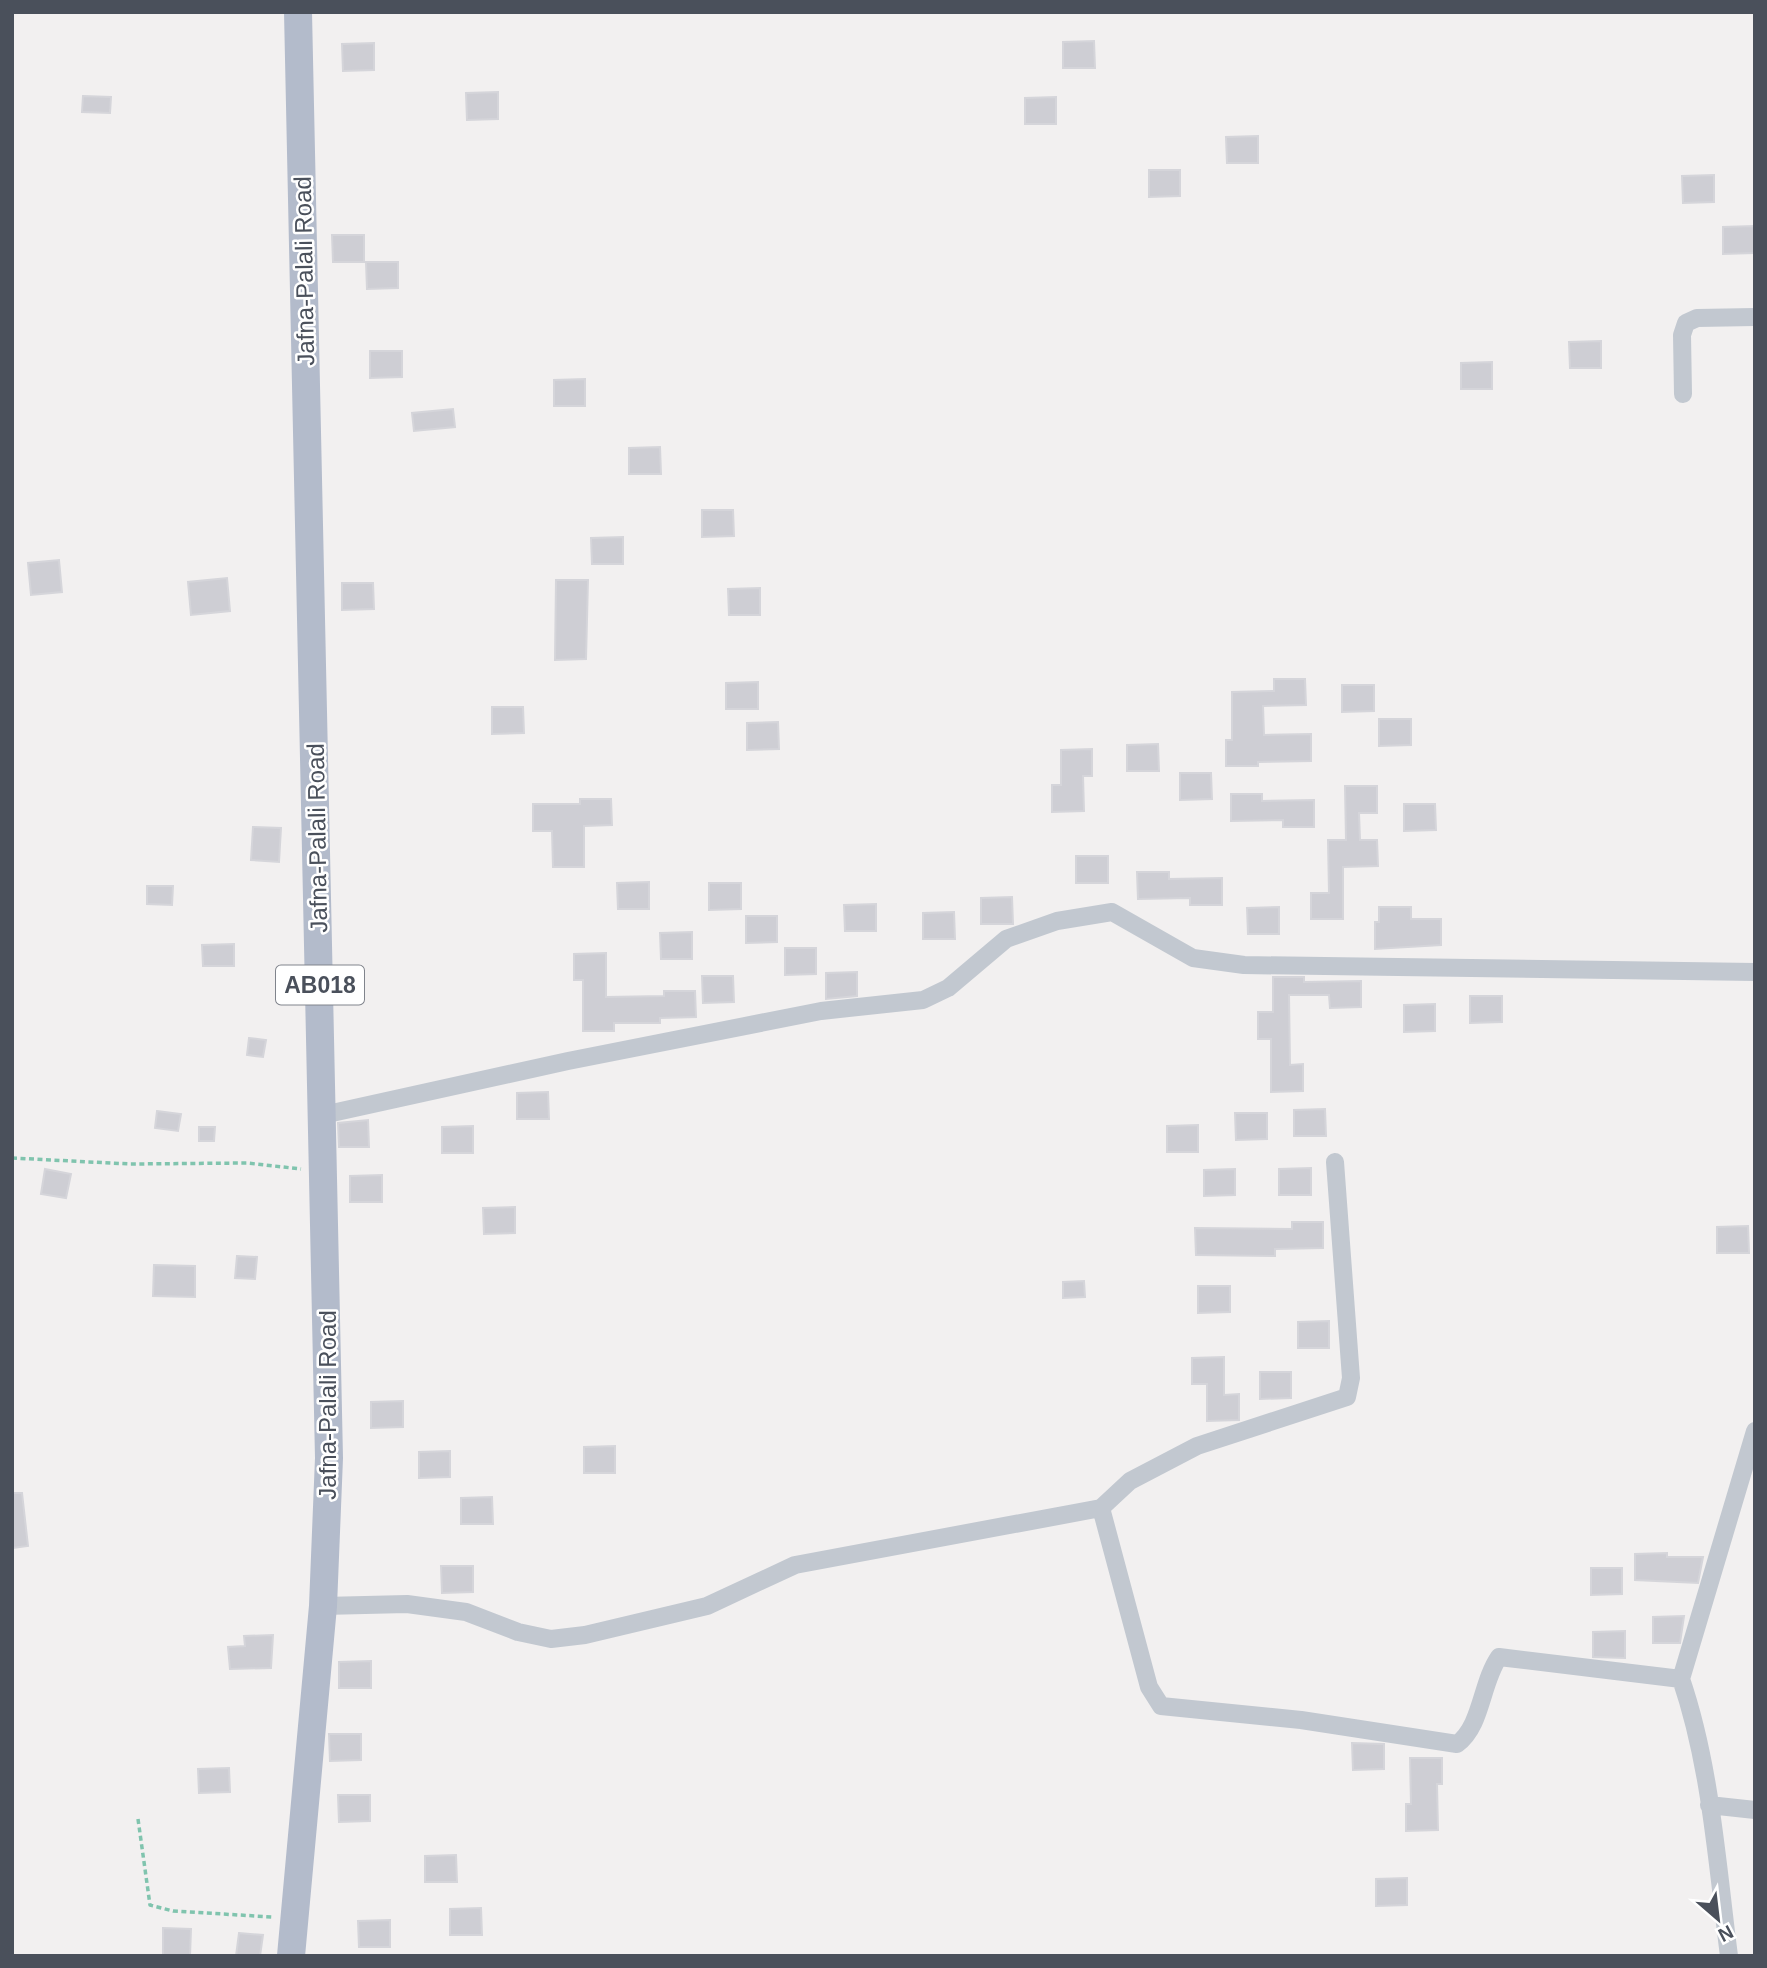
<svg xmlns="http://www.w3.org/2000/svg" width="1767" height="1968" viewBox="0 0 1767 1968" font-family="Arial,sans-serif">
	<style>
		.building { fill: #ceced4; stroke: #d5d5da; stroke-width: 2 }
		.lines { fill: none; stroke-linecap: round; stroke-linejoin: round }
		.path { stroke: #80c4ae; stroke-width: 3.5; stroke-dasharray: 5 3.5; stroke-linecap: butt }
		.minor { stroke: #c2c8d0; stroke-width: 18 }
		.primary { stroke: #b3bbcb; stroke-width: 28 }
		.labels { text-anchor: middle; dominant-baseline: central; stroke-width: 5; stroke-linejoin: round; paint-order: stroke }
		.shield { fill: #fff; stroke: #80848c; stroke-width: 2 }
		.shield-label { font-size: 23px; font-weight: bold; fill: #4a505b }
		.street-label { font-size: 24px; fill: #4a505b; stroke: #fff }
	</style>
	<rect width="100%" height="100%" fill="#f2f0f0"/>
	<!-- building -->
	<path class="building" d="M1094,41L1095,68H1063V42Z
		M374,43V70L343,71L342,44Z
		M498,92V119L467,120L466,93Z
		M83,96L111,97L110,113L82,112Z
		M1056,97V124H1025V98Z
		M1258,136V163H1227L1226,137Z
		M1149,170H1180V196L1149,197Z
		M1714,175V202L1683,203L1682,176Z
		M1754,226V253L1723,254V227Z
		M332,235H364V262H333Z
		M366,262H398V288L367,289Z
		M1601,341V368H1570L1569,342Z
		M370,351H402V377L370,378Z
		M1492,362V389H1461V363Z
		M585,379V406H554V380Z
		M453,409L455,427L414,431L412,413Z
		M660,447L661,474H629V448Z
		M702,510H733L734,536L702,537Z
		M623,537V564H592L591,538Z
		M59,560L62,592L31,595L28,563Z
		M227,578L230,611L191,615L188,582Z
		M556,580H588L586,659L555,660Z
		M342,583H373L374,609L342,610Z
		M760,588V615H729L728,589Z
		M1274,679H1305L1306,705L1263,706L1264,735L1311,734V761L1258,762V766H1226V740H1232V692L1274,691Z
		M758,682V709H726V683Z
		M1342,685H1374V711L1342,712Z
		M492,707H523L524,733L492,734Z
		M1379,719H1411V745L1379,746Z
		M778,722L779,749L747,750V723Z
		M1158,744L1159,771H1127V745Z
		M1092,749V776H1083L1084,811L1052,812V785H1061V750Z
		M1180,773H1211L1212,799L1180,800Z
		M1345,786H1377V813H1359L1360,840H1377L1378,866L1343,867V919H1311V893H1329L1328,840H1346Z
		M1231,794H1262V801L1314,800V827H1283V820L1231,821Z
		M580,799H611L612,825L584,826V867H553L552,831H533V804H580Z
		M1404,804H1435L1436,830L1404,831Z
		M253,827L281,828L279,862L251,860Z
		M1076,856H1108V883H1076Z
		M1137,872H1169V879L1222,878V905H1190V898L1138,899Z
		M649,882V909H618L617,883Z
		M709,883H741V909L709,910Z
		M147,886H173L172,905L147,904Z
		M1012,897L1013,924H981V898Z
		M876,904V931H845L844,905Z
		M1279,907V934H1248L1247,908Z
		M1379,907H1411V919H1441V945L1375,949V922H1379Z
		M954,912L955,939H923V913Z
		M746,916H777V942L746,943Z
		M692,932V959H661L660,933Z
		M234,944V966H203L202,945Z
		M785,948H816V974L785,975Z
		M606,953V997L664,996V991H695L696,1017L660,1018V1023H614V1031H583V980H574V954Z
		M857,972V996L826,999V973Z
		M702,976H733L734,1002L703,1003Z
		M1273,977H1304V982L1361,981V1007L1330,1008L1329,995H1289L1290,1065L1303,1064V1091L1271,1092V1039H1258V1012H1273Z
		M1470,996H1502V1022L1470,1023Z
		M1435,1004V1031L1404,1032V1005Z
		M249,1038L266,1040L263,1057L247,1055Z
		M548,1092L549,1119H517V1093Z
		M1325,1109L1326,1136H1294V1110Z
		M157,1111L181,1114L178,1131L155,1128Z
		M1235,1113H1267V1139L1236,1140Z
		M368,1120L369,1147H339L338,1123Z
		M1198,1125V1152H1167V1126Z
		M473,1126V1153H442V1127Z
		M199,1127H215L214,1141H199Z
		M1311,1168V1195H1279V1169Z
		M45,1169L71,1174L66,1198L41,1194Z
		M1235,1169V1195L1204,1196V1170Z
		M382,1175V1202H350V1176Z
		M515,1207V1233L484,1234L483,1208Z
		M1292,1222H1323V1248L1275,1249V1256L1196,1255L1195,1228L1292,1229Z
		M1748,1226L1749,1253H1717V1227Z
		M237,1256L257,1257L255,1279L235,1278Z
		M154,1265L195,1266V1297L153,1296Z
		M1084,1281L1085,1297L1063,1298V1282Z
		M1198,1286H1230V1312L1198,1313Z
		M1329,1321V1348H1298V1322Z
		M1224,1357V1395L1239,1394V1420L1207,1421V1384H1192V1358Z
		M1260,1372H1291V1398L1260,1399Z
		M403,1401V1427L371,1428V1402Z
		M615,1446V1473H584V1447Z
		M450,1451V1477L419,1478V1452Z
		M12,1493H22L28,1546L12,1548Z
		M492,1497L493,1524H461V1498Z
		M1667,1553V1557H1703L1698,1583L1635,1580V1554Z
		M441,1566H473V1592L442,1593Z
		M1591,1568H1622V1594L1591,1595Z
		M1684,1616L1680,1643H1653V1617Z
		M1625,1631V1658L1593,1657V1632Z
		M273,1635L271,1668L230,1669L228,1647L245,1646L244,1636Z
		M371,1661V1688H339V1662Z
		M329,1734H361V1760L330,1761Z
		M1352,1743L1384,1744V1769L1353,1770Z
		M1410,1758H1442V1784H1437L1438,1830L1406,1831V1804H1411Z
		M229,1768L230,1792L199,1793L198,1769Z
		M338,1795H370V1821L339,1822Z
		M456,1855L457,1882H425V1856Z
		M1407,1878V1905L1376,1906V1879Z
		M481,1908L482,1935H450V1909Z
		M390,1920V1947H359L358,1921Z
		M163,1928L191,1929L190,1956H163Z
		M239,1933L263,1935L260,1956H236Z"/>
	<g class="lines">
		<!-- path -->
		<path class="path" d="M12,1158L130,1164L247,1163L301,1169
			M138,1819L150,1905L173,1911L272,1917"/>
		<!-- minor -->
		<path class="minor" d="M1683,394L1682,335L1686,323L1697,318L1755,317
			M323,1115L568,1061L821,1011L923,1000L948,988L1006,939L1057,921L1112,912L1193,958L1244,965L1755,972
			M1101,1508L1149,1687L1161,1706L1301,1720L1457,1744C1482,1726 1481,1683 1499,1657L1681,1679
			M323,1606L407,1604L466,1612L518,1632L551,1639L585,1635L707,1606L795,1565L1101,1508L1130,1481L1197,1446L1347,1397L1351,1378L1335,1162
			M1709,1805L1755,1810
			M1729,1956C1717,1864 1711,1767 1681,1679L1755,1431"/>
		<!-- primary -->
		<path class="primary" d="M291,1956L323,1606L329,1458L298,12"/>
	</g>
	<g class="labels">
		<!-- shield labels -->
		<rect class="shield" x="276" y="965.5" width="88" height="39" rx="5"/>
		<g class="shield-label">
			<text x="320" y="985">AB018</text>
		</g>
		<!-- street labels -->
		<g class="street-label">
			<text transform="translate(304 271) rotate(-91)">Jafna-Palali Road</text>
			<text transform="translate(317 838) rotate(-91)">Jafna-Palali Road</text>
			<text transform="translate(327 1405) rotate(-90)">Jafna-Palali Road</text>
		</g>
	</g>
	<!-- border -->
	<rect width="1767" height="1968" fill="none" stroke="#4a505b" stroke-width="28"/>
	<!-- north arrow -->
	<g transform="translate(1718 1919) rotate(152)" stroke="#ffffff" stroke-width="5" paint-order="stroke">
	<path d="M0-5L12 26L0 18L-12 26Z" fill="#4a505b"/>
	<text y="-10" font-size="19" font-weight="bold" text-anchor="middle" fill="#4a505b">N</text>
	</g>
</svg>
